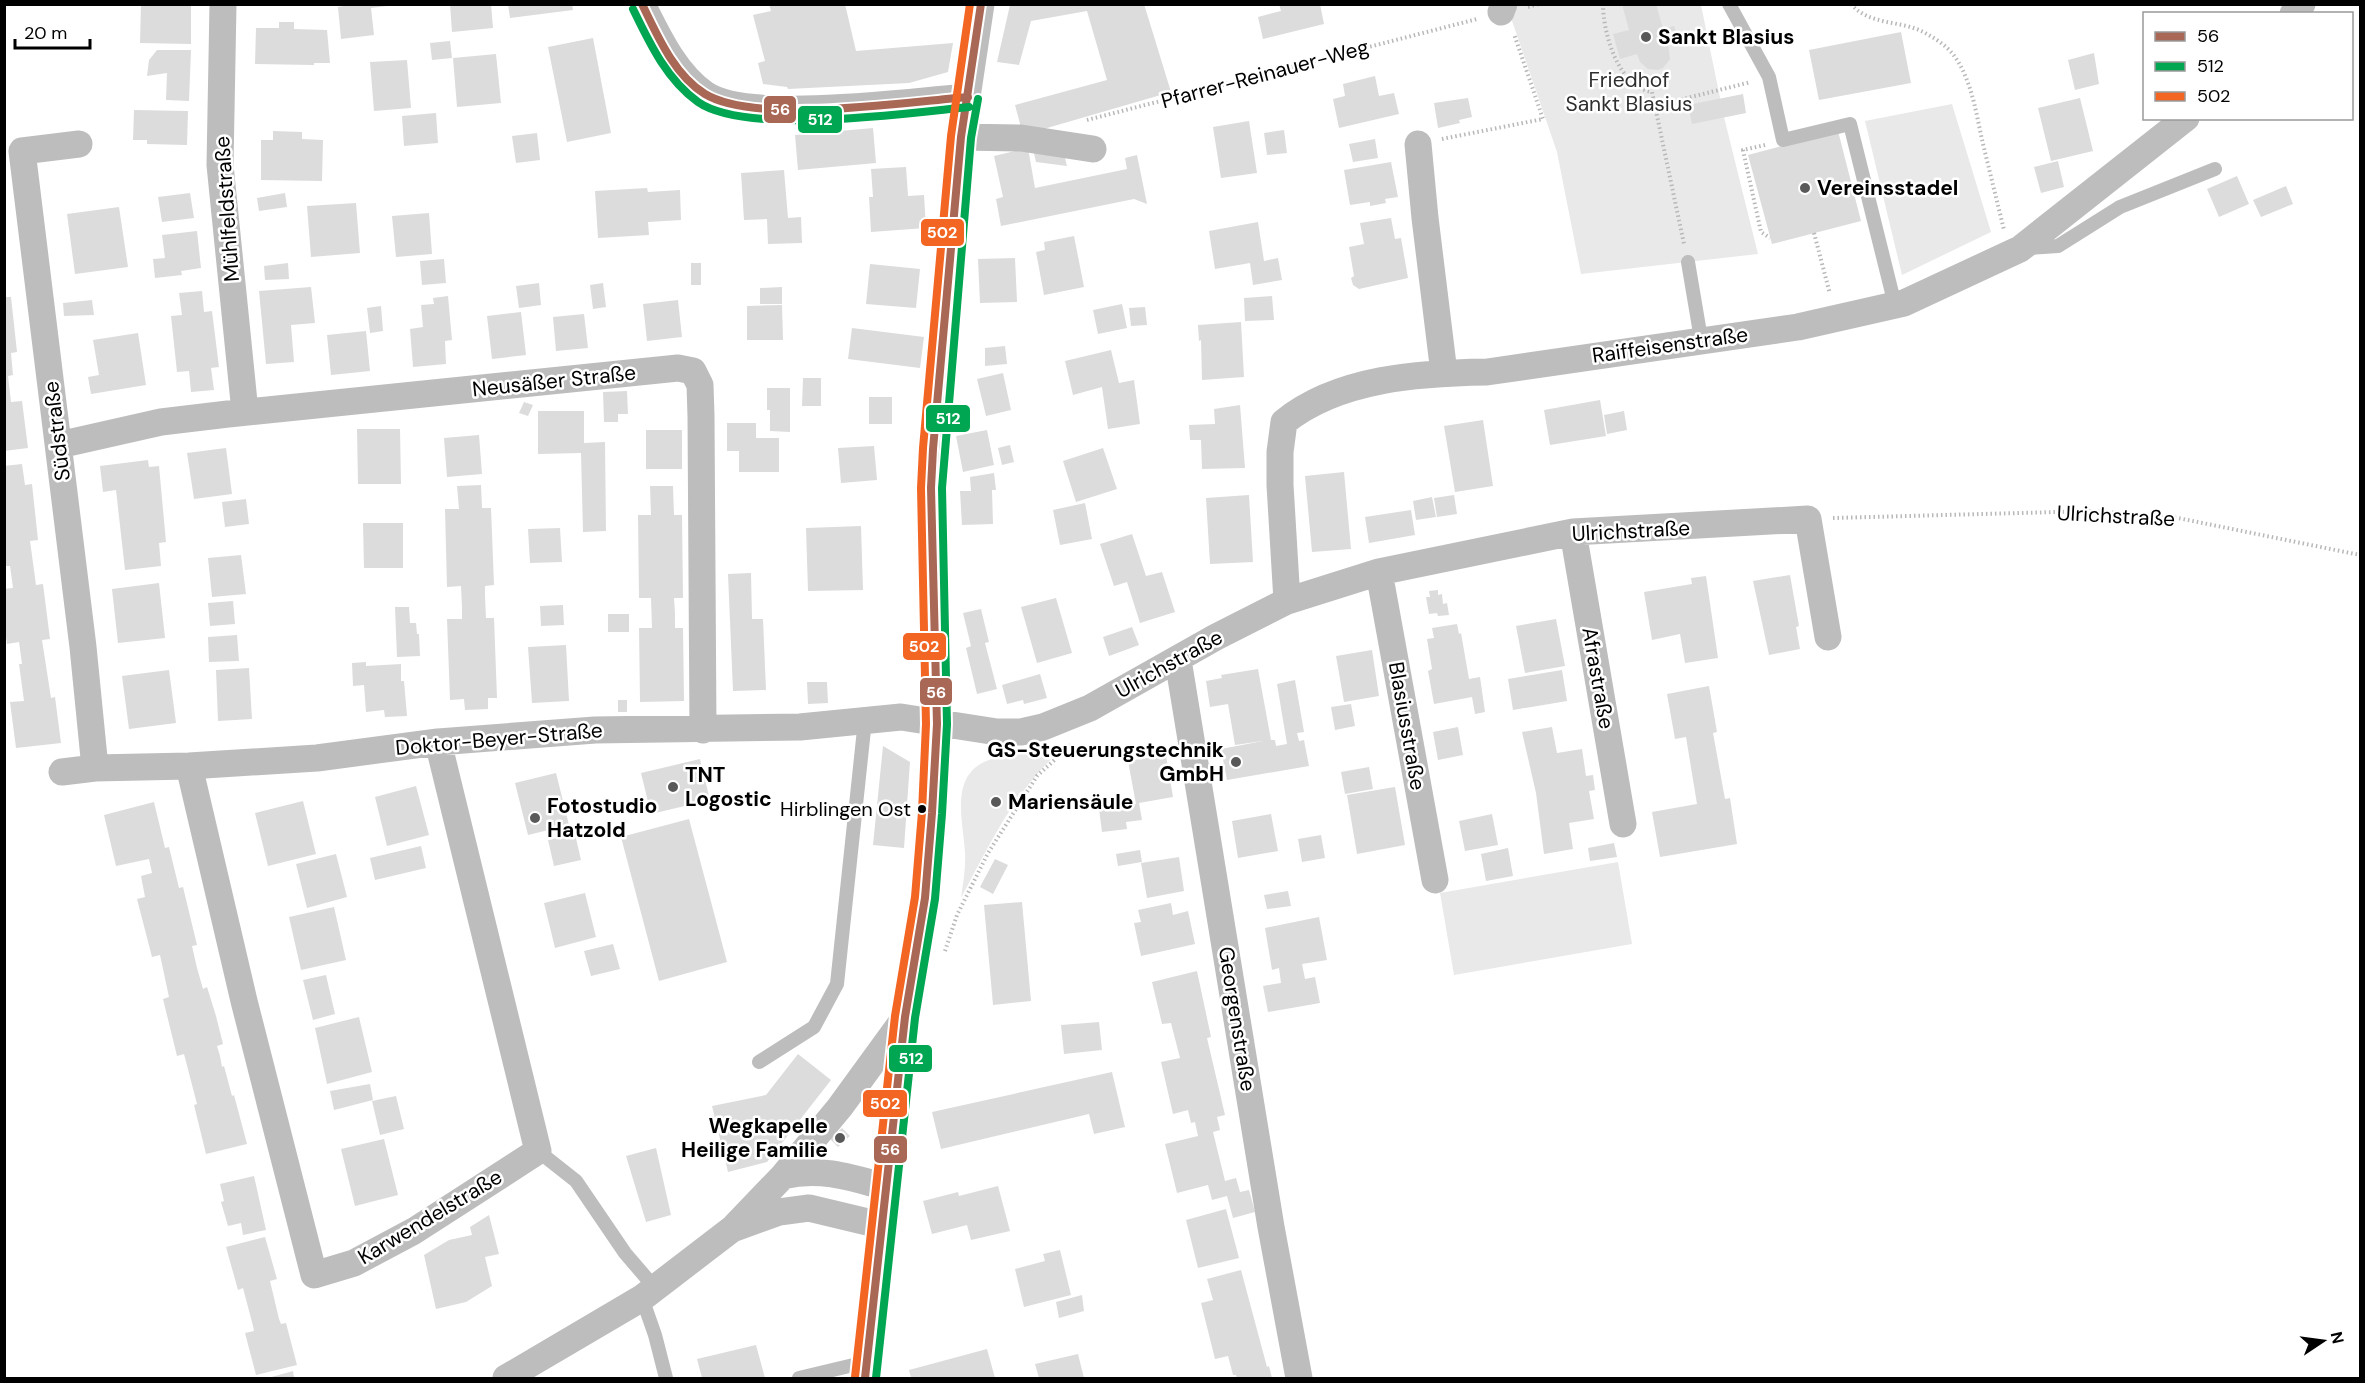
<svg xmlns="http://www.w3.org/2000/svg" width="2365" height="1383" viewBox="0 0 2365 1383" font-family="'DM Sans',sans-serif">
	<style>
		.green { fill: #e9e9e9 }
		.building { fill: #dcdcdc }
		.lines { fill: none; stroke-linecap: round; stroke-linejoin: round }
		.path { stroke: #b8b8b8; stroke-width: 4; stroke-dasharray: 1.5 3; stroke-linecap: butt }
		.service { stroke: #bdbdbd; stroke-width: 14 }
		.minor { stroke: #bdbdbd; stroke-width: 27 }
		.bus-1-casing { stroke: #fff; stroke-width: 12 }
		.bus-2-casing { stroke: #fff; stroke-width: 12 }
		.bus-3-casing { stroke: #fff; stroke-width: 12 }
		.bus-1 { stroke: #a96855; stroke-width: 8 }
		.bus-2 { stroke: #00a651; stroke-width: 8 }
		.bus-3 { stroke: #f26522; stroke-width: 8 }
		.poi-dot { fill: #595959; stroke: #fff; stroke-width: 2 }
		.bus-dot { fill: #000; stroke: #fff; stroke-width: 2 }
		.labels { text-anchor: middle; dominant-baseline: central; stroke-width: 5; stroke-linejoin: round; paint-order: stroke }
		.bus-label { font-size: 20px; fill: #000; stroke: #fff; text-anchor: end }
		.poi-label { font-size: 21px; font-weight: bold; fill: #000; stroke: #fff; text-anchor: start }
		.street-label { font-size: 21px; fill: #000; stroke: #fff }
		.park-label { font-size: 21px; fill: #2e2e2e; stroke: #fff }
		.line-badge { stroke: #fff; stroke-width: 2 }
		.badge-label { font-size: 16px; text-anchor: middle; font-weight: bold; fill: #fff }
	</style>
	<rect width="100%" height="100%" fill="#fff"/>
	<!-- green -->
	<path class="green" d="M1518,5H1701L1724,117L1758,254L1581,274L1557,152L1511,18Z
		M1952,104L1991,232L1902,275L1865,121Z
		M1066,746C1016,787 991,842 961,898C963,883 966,868 965,852C963,820 949,774 989,760C1013,751 1039,755 1066,746Z
		M1618,862L1632,944L1454,975L1440,893Z"/>
	<!-- building -->
	<path class="building" d="M141,4H191V44L140,43Z
		M354,4L387,6L371,8L374,35L341,39L338,7Z
		M450,4H491L493,28L452,32Z
		M508,4H572L573,10L510,18Z
		M769,4H845L856,51L953,43L948,72L909,83L788,89L787,87L763,84L758,63L765,61L753,15L771,11Z
		M1016,4H1144L1171,92L1023,135L1015,105L1107,80L1087,11L1031,21L1019,65L997,62L1010,5Z
		M1279,4H1320L1324,24L1263,39L1258,17L1281,11Z
		M1622,4H1656L1663,29L1674,26L1679,40L1668,43L1670,59L1663,68L1658,70L1648,69L1640,62L1637,54L1620,59L1613,34L1629,30Z
		M279,22H294V29L327,30L330,63H314V65L255,64L256,28H279Z
		M1901,32L1911,83L1819,100L1809,50Z
		M593,38L611,133L567,142L548,47Z
		M450,41L452,58L432,60L430,43Z
		M157,50H191L189,101L166,100L167,73L147,76L149,60Z
		M2094,53L2099,84L2075,90L2068,60Z
		M496,54L501,103L457,107L453,58Z
		M407,60L411,108L374,111L370,62Z
		M1375,76L1379,96L1394,93L1399,114L1339,128L1333,99L1345,96L1343,84Z
		M1743,94L1746,113L1692,124L1688,105Z
		M1468,98L1472,117L1459,120L1460,123L1438,128L1434,103Z
		M2080,98L2093,151L2051,161L2038,108Z
		M134,110L188,111L187,145L147,144V140H133Z
		M436,113L438,143L404,146L402,116Z
		M1249,121L1257,173L1221,178L1213,127Z
		M873,128L876,163L798,170L795,135Z
		M1284,130L1287,153L1267,155L1264,133Z
		M273,131L302,132V139L323,140L322,181L261,180V140H273Z
		M1838,131L1861,221L1772,244L1748,155Z
		M537,133L540,160L516,163L512,136Z
		M1375,139L1378,158L1353,162L1349,144Z
		M1028,148L1035,188L1127,169L1125,158L1137,155L1147,204L1134,199L1001,226L996,199L1003,197L994,156Z
		M1033,149L1064,154L1067,166L1036,162Z
		M2058,161L2064,187L2041,193L2034,167Z
		M1391,162L1398,197L1385,199L1386,203L1370,206V202L1350,205L1344,170Z
		M906,167L908,196L924,195L926,228L871,232L869,197H873L871,169Z
		M784,170L788,218L801,217L802,243L768,244L767,219L744,220L741,173Z
		M2237,176L2249,204L2219,217L2207,189Z
		M2286,186L2293,204L2261,217L2253,200Z
		M647,188L648,192L680,190L681,220L648,222L649,235L598,238L595,191Z
		M190,193L194,218L162,222L158,197Z
		M285,193L287,207L259,211L257,198Z
		M356,203L360,253L311,257L307,206Z
		M119,207L128,267L75,274L67,214Z
		M429,213L432,254L396,257L392,216Z
		M1391,218L1395,239L1401,238L1408,278L1359,289L1353,285L1351,278L1354,276L1349,247L1364,244L1360,223Z
		M1258,222L1264,261L1278,258L1282,280L1253,285L1250,263L1215,269L1209,231Z
		M197,231L201,268L181,271L182,275L155,278L153,259L165,258L162,235Z
		M1074,236L1084,287L1044,295L1036,252L1045,250L1044,242Z
		M1015,258L1017,302L980,303L978,259Z
		M444,259L446,283L422,285L420,261Z
		M288,263L289,279L265,280L264,266Z
		M691,263H701V285H691Z
		M870,264L920,269L916,308L866,304Z
		M539,283L541,305L519,308L516,286Z
		M603,283L606,307L593,309L590,285Z
		M311,287L315,323L291,325L294,362L266,364L259,291Z
		M782,287V304H760V288Z
		M202,291L204,312L212,311L219,367L211,368L214,390L191,392L189,371L177,372L171,316L182,315L179,293Z
		M448,296L452,340L445,341L446,364L413,367L410,329L423,327L421,305L434,304L433,298Z
		M1272,296L1274,320L1245,321L1244,298Z
		M4,297H11L17,352L11,353L13,375L8,376L11,402L22,401L28,448L4,451Z
		M92,300L94,315L64,316L63,303Z
		M678,300L682,337L647,341L643,304Z
		M1122,304L1127,328L1098,334L1093,310Z
		M782,305L783,340H747V306Z
		M381,306L383,331L370,333L367,308Z
		M1145,307L1147,325L1131,326L1129,308Z
		M521,312L526,355L492,359L487,316Z
		M584,314L588,348L556,351L553,317Z
		M1241,322L1244,377L1202,380L1201,340L1199,341L1198,325Z
		M852,328L924,337L920,368L848,359Z
		M366,331L370,371L331,375L327,335Z
		M138,333L146,385L91,394L88,377L99,375L93,340Z
		M1005,346L1007,364L985,366V348Z
		M1111,350L1119,383L1134,380L1140,424L1108,429L1102,387L1073,395L1065,361Z
		M1003,373L1011,410L986,416L977,379Z
		M803,378H821V406H802Z
		M767,388H790V432L770,431V410H767Z
		M627,391L628,414H618V422H604L603,392Z
		M869,397H892V424H869Z
		M1600,400L1606,436L1550,445L1544,410Z
		M524,402L533,405L528,416L519,413Z
		M1240,405L1245,468L1202,469L1201,440H1190L1189,425L1215,424L1214,409Z
		M538,411H584V443L605,442L606,531L583,532L581,453L538,454Z
		M1624,411L1627,430L1607,434L1604,415Z
		M1483,420L1493,486L1455,492L1444,426Z
		M727,423H756V438H779V472H739V451H727Z
		M357,429H400L401,484H358Z
		M646,430H682V469H646Z
		M987,430L994,465L963,472L956,436Z
		M479,435L482,474L447,477L444,438Z
		M1010,445L1014,462L1002,465L998,448Z
		M874,446L877,480L841,483L838,448Z
		M226,448L232,494L194,499L187,453Z
		M1103,448L1117,489L1076,502L1063,461Z
		M148,460L149,467L159,466L166,542L159,543L161,566L125,570L116,490L103,492L100,466Z
		M22,464L25,485L32,484L38,540L30,541L36,585L43,584L50,639L42,640L51,698L55,697L61,743L16,748L10,702L24,701L19,664H22L19,642L7,644L4,622V589L13,588L10,566H4V466Z
		M1344,472L1351,549L1312,552L1305,476Z
		M994,473L996,490H992L993,524L962,525L960,491H971L970,477Z
		M481,485L482,508H491L494,585L485,586V596L486,618H494L497,698H488V709L465,710L464,699L450,700L447,619H462V608L461,586L447,587L445,509H459L457,486Z
		M650,486H673L674,515H682L683,598H674L675,614V628H683L684,701L640,702L639,628H652L651,598H639L638,515H651Z
		M1249,495L1253,562L1210,564L1206,498Z
		M1454,495L1457,514L1437,517L1434,498Z
		M1432,497L1436,517L1416,520L1413,501Z
		M246,499L249,524L225,527L222,502Z
		M1085,503L1092,539L1060,545L1053,510Z
		M1411,510L1415,535L1369,543L1365,517Z
		M363,523H403V568H364Z
		M861,526L863,590L808,591L806,528Z
		M560,528L562,562L530,563L528,529Z
		M1132,534L1146,576L1162,572L1175,612L1140,623L1127,582L1114,586L1100,544Z
		M241,555L246,594L212,597L208,558Z
		M751,573L752,619H763L766,690L733,691L728,574Z
		M1790,575L1799,626L1796,627L1800,649L1769,655L1753,581Z
		M1706,576L1718,658L1685,663L1680,634L1652,640L1644,592L1692,584L1691,578Z
		M159,583L165,638L118,643L112,589Z
		M1438,590V595L1442,594L1443,604L1447,603L1449,615L1438,616L1437,613L1429,614L1426,597H1430L1429,591Z
		M1056,598L1072,653L1037,663L1021,607Z
		M233,601L235,624L210,626L208,603Z
		M563,605L564,625L541,626L540,606Z
		M395,607H409L410,623H416L417,634H419L420,656L397,657Z
		M981,609L989,642L985,643L997,689L977,694L966,648L971,646L963,613Z
		M608,614H629V632H608Z
		M1556,619L1565,666L1525,673L1516,626Z
		M1457,624L1459,634L1461,633L1469,679L1480,677L1485,712L1475,714L1472,697L1434,704L1428,671L1432,669L1427,639L1434,638L1432,628Z
		M1132,627L1139,645L1109,656L1103,637Z
		M237,635L239,661L209,662L208,637Z
		M566,645L569,701L532,703L528,647Z
		M1372,650L1379,696L1344,702L1336,656Z
		M366,662V666L401,664V681H404L407,716L385,717L384,710L366,712L364,685L353,686L352,663Z
		M249,668L252,719L218,721L216,670Z
		M1258,669L1271,740H1275L1276,746L1287,744L1277,684L1295,680L1304,732L1297,733L1299,741L1304,740L1309,766L1227,780L1221,749L1263,741L1235,745L1228,704L1210,707L1206,681L1222,678L1221,675Z
		M169,670L176,723L129,729L122,676Z
		M1562,670L1567,701L1513,710L1508,679Z
		M1040,674L1047,698L1024,704L1023,700L1007,704L1002,685Z
		M807,682H827L828,703L808,704Z
		M1709,686L1717,732L1713,733L1725,799L1730,798L1737,844L1660,857L1652,812L1697,804L1686,737L1675,739L1667,694Z
		M618,700H627V712H618Z
		M1351,704L1355,726L1335,730L1331,707Z
		M1458,727L1463,755L1438,760L1433,732Z
		M1552,727L1557,753L1582,749L1586,776L1593,775L1595,790L1589,791L1594,819L1569,823L1573,849L1544,854L1536,793L1522,732Z
		M883,746L910,762L904,848L873,845Z
		M1166,755L1173,797L1139,803L1142,820L1126,822L1127,829L1102,832L1099,809L1136,804L1128,761Z
		M700,759L710,800L651,814L641,773Z
		M1369,767L1373,789L1345,794L1341,772Z
		M556,773L569,825L528,835L515,783Z
		M416,786L429,835L387,846L375,797Z
		M1395,787L1405,845L1357,854L1347,795Z
		M303,801L316,854L268,866L255,813Z
		M154,802L165,848L169,847L179,888L183,887L197,945L192,946L197,968L203,989L207,987L216,1016L223,1044L217,1046L220,1056L222,1067L224,1066L232,1096L234,1095L247,1144L206,1154L194,1105L197,1104L184,1054L177,1056L163,999L169,997L160,955L152,957L137,899L145,897L141,876L152,873L149,859L116,866L104,815Z
		M1271,814L1278,851L1238,858L1232,821Z
		M1492,814L1498,845L1465,851L1459,821Z
		M689,819L727,962L659,981L621,837Z
		M575,834L581,860L554,866L548,840Z
		M1321,835L1325,858L1302,862L1298,839Z
		M1614,843L1617,857L1590,861L1588,848Z
		M421,846L426,868L375,880L370,858Z
		M1508,848L1513,876L1486,881L1481,854Z
		M1140,850L1142,862L1118,866L1116,854Z
		M336,854L347,897L307,908L296,864Z
		M1179,857L1184,891L1147,898L1141,863Z
		M995,859L1008,865L993,894L980,887Z
		M1288,891L1291,906L1267,909L1264,895Z
		M585,893L596,937L555,948L544,903Z
		M1022,902L1031,1001L993,1005L984,905Z
		M1171,903L1173,915L1188,911L1195,944L1141,956L1134,923L1141,922L1138,910Z
		M334,907L346,960L301,970L289,917Z
		M1319,917L1327,960L1302,964L1305,979L1315,977L1320,1003L1268,1012L1263,986L1281,983L1279,968L1272,970L1265,928Z
		M613,944L620,969L591,976L584,951Z
		M1197,971L1211,1037L1207,1038L1225,1115L1217,1117L1220,1130L1213,1132L1225,1181L1236,1178L1240,1192L1249,1190L1255,1212L1233,1218L1227,1196L1212,1200L1208,1185L1177,1193L1165,1144L1198,1136L1195,1122L1191,1123L1188,1110L1173,1114L1161,1062L1180,1058L1171,1023L1162,1024L1152,982Z
		M326,975L335,1014L313,1020L303,980Z
		M359,1017L372,1072L327,1084L315,1028Z
		M1099,1022L1102,1050L1064,1054L1061,1025Z
		M798,1054L831,1080L767,1162L728,1172L712,1106L766,1095Z
		M1112,1072L1125,1127L1094,1134L1089,1114L941,1149L932,1112Z
		M370,1084L373,1100L334,1110L330,1091Z
		M396,1096L404,1129L380,1135L372,1101Z
		M842,1128L850,1136L838,1147L830,1139Z
		M384,1139L398,1195L355,1206L341,1149Z
		M656,1148L671,1215L646,1222L626,1156Z
		M254,1176L266,1230L243,1235L241,1223L228,1226L221,1202L224,1201L220,1184Z
		M998,1186L1010,1231L971,1240L967,1225L932,1234L923,1201L958,1192L959,1196Z
		M1226,1209L1239,1258L1198,1268L1186,1220Z
		M489,1215L499,1254L485,1257L492,1286L466,1302L436,1309L424,1255L449,1240L472,1235L470,1227Z
		M265,1237L277,1279L270,1281L279,1319L281,1324L286,1323L297,1365L256,1375L245,1333L254,1331L253,1326L243,1288L238,1290L226,1247Z
		M1060,1250L1071,1295L1024,1307L1015,1269L1045,1261L1043,1254Z
		M1241,1270L1267,1367L1269,1366L1272,1378H1237L1236,1375H1233L1228,1356L1215,1359L1201,1303L1213,1300L1207,1279Z
		M1082,1295L1084,1311L1059,1318L1056,1302Z
		M756,1345L765,1378H702L697,1359Z
		M987,1349L995,1378H911L909,1370Z
		M1078,1354L1084,1378H1039L1035,1364Z
		M293,1371L294,1378H268Z"/>
	<g class="lines">
		<!-- path -->
		<path class="path" d="M1603,4C1603,33 1618,87 1652,92L1684,244
			M1851,4C1871,27 1902,19 1927,34C1936,39 1945,45 1952,53C1972,78 1976,114 1983,144C1990,173 1997,201 2004,230
			M1528,7L1539,4
			M1655,106L1751,82
			M1087,120L1477,19
			M1442,139L1543,119L1514,34
			M1765,145L1743,150L1761,232L1770,238
			M1814,233L1830,294
			M1833,518L2094,511L2178,518L2360,555
			M945,951L957,915L988,853L1037,776L1073,743"/>
		<!-- service -->
		<path class="service" d="M1729,4L1769,77L1783,140L1850,124L1895,305
			M2029,248L2058,246L2120,207L2215,169
			M1688,262L1701,339
			M759,1062L814,1027L837,984L865,720
			M538,1151L576,1181L625,1253L655,1288
			M642,1298L655,1335L666,1378
			M799,1378L866,1362"/>
		<!-- minor -->
		<path class="minor" d="M223,4L220,165L245,412
			M642,4C658,36 675,73 705,94C749,124 911,101 968,97
			M1501,12L1504,4
			M2293,14L2302,4
			M961,137L1021,138L1093,149
			M79,144L22,151L83,647L95,768
			M1418,144L1425,218L1444,373
			M59,445L161,422L228,414L678,368L693,371L700,385L701,416L703,730
			M1573,532L1623,824
			M1379,572L1435,880
			M1287,601L1280,485V452L1284,422C1338,378 1420,373 1487,372L1798,327L1904,303L2020,249L2186,118
			M1178,660L1271,1227L1299,1378
			M189,766L244,1001L314,1275L354,1263L414,1231L538,1151L438,742
			M62,772L95,768L189,766L317,758L438,742L595,730L800,727L901,717L997,732H1021L1043,727L1090,708L1216,637L1287,601L1379,572L1573,532L1808,519L1828,637
			M783,1176C819,1167 850,1177 885,1187
			M735,1226L783,1176L840,1107L904,1019
			M506,1378L642,1298L732,1229L779,1212L809,1208L880,1225
			M865,1378L905,1017L925,898L932,813L937,724L931,488L933,449L961,137L981,4"/>
		<defs>
			<path id="bus-1" d="M642,4C657,35 674,75 705,94C756,125 907,102 968,97
				M865,1378L905,1017L925,898L932,813L937,724L931,488L933,449L961,137L981,4"/>
			<path id="bus-2" d="M633,9C649,42 666,79 698,102C747,136 908,113 969,107
				M876,1378L915,1018L935,899L942,814L947,724L942,488L971,138L978,99"/>
			<path id="bus-3" d="M855,1377L895,1016L915,897L922,812L926,724L921,488L923,448L951,136L970,4"/>
		</defs>
		<!-- bus-1 casing -->
		<use href="#bus-1" class="bus-1-casing"/>
		<!-- bus-2 casing -->
		<use href="#bus-2" class="bus-2-casing"/>
		<!-- bus-3 casing -->
		<use href="#bus-3" class="bus-3-casing"/>
		<!-- bus-1 -->
		<use href="#bus-1" class="bus-1"/>
		<!-- bus-2 -->
		<use href="#bus-2" class="bus-2"/>
		<!-- bus-3 -->
		<use href="#bus-3" class="bus-3"/>
	</g>
	<!-- markers -->
	<g class="poi-dot">
		<circle cx="1646" cy="37" r="6"/>
		<circle cx="1805" cy="188" r="6"/>
		<circle cx="1236" cy="762" r="6"/>
		<circle cx="673" cy="787" r="6"/>
		<circle cx="996" cy="802" r="6"/>
		<circle cx="535" cy="818" r="6"/>
		<circle cx="840" cy="1138" r="6"/>
	</g>
	<circle class="bus-dot" cx="922" cy="809" r="5"/>
	<g class="labels">
		<!-- bus labels -->
		<g class="bus-label">
			<text x="911" y="809">Hirblingen Ost</text>
		</g>
		<!-- poi labels -->
		<g class="poi-label">
			<text x="1658" y="37">Sankt Blasius</text>
			<text x="1817" y="188">Vereinsstadel</text>
			<text x="1224" y="750" text-anchor="end">GS-Steuerungstechnik<tspan x="1224" dy="24">GmbH</tspan></text>
			<text x="685" y="775">TNT<tspan x="685" dy="24">Logostic</tspan></text>
			<text x="1008" y="802">Mariensäule</text>
			<text x="547" y="806">Fotostudio<tspan x="547" dy="24">Hatzold</tspan></text>
			<text x="828" y="1126" text-anchor="end">Wegkapelle<tspan x="828" dy="24">Heilige Familie</tspan></text>
		</g>
		<!-- street labels -->
		<g class="street-label">
			<text transform="translate(1265 74) rotate(-15)">Pfarrer-Reinauer-Weg</text>
			<text transform="translate(227 209) rotate(-94)">Mühlfeldstraße</text>
			<text transform="translate(1670 345) rotate(-8)">Raiffeisenstraße</text>
			<text transform="translate(554 381) rotate(-6)">Neusäßer Straße</text>
			<text transform="translate(57 431) rotate(-97)">Südstraße</text>
			<text transform="translate(2116 516) rotate(3)">Ulrichstraße</text>
			<text transform="translate(1631 531) rotate(-3)">Ulrichstraße</text>
			<text transform="translate(1169 664) rotate(-29)">Ulrichstraße</text>
			<text transform="translate(1598 678) rotate(80)">Afrastraße</text>
			<text transform="translate(1407 726) rotate(80)">Blasiusstraße</text>
			<text transform="translate(499 739) rotate(-5)">Doktor-Beyer-Straße</text>
			<text transform="translate(1237 1019) rotate(81)">Georgenstraße</text>
			<text transform="translate(430 1217) rotate(-31)">Karwendelstraße</text>
		</g>
		<!-- park labels -->
		<g class="park-label">
			<text x="1629" y="80">Friedhof<tspan x="1629" dy="24">Sankt Blasius</tspan></text>
		</g>
	</g>
	<g class="line-badge">
		<rect x="763" y="95" width="34" height="29" rx="6" fill="#a96855"/>
		<rect x="797" y="105" width="46" height="29" rx="6" fill="#00a651"/>
		<rect x="920" y="218" width="45" height="29" rx="6" fill="#f26522"/>
		<rect x="925" y="404" width="46" height="29" rx="6" fill="#00a651"/>
		<rect x="902" y="632" width="45" height="29" rx="6" fill="#f26522"/>
		<rect x="919" y="677" width="34" height="29" rx="6" fill="#a96855"/>
		<rect x="888" y="1044" width="45" height="29" rx="6" fill="#00a651"/>
		<rect x="862" y="1089" width="46" height="29" rx="6" fill="#f26522"/>
		<rect x="873" y="1135" width="35" height="29" rx="6" fill="#a96855"/>
	</g>
	<g class="badge-label">
		<text x="780" y="115">56</text>
		<text x="820" y="125">512</text>
		<text x="942" y="238">502</text>
		<text x="948" y="424">512</text>
		<text x="924" y="652">502</text>
		<text x="936" y="698">56</text>
		<text x="911" y="1064">512</text>
		<text x="885" y="1109">502</text>
		<text x="890" y="1155">56</text>
	</g>
	<!-- border -->
	<rect width="2365" height="1383" fill="none" stroke="#000000" stroke-width="12"/>
	<!-- legend -->
	<rect x="2143" y="12" width="210" height="108" fill="#ffffff" stroke="#999999" stroke-width="1.5"/>
	<rect x="2155" y="32" width="30" height="9" fill="#a96855" stroke="#999999" stroke-width="1.5"/>
	<text x="2197" y="42" font-size="18" fill="#000000">56</text>
	<rect x="2155" y="62" width="30" height="9" fill="#00a651" stroke="#999999" stroke-width="1.5"/>
	<text x="2197" y="72" font-size="18" fill="#000000">512</text>
	<rect x="2155" y="92" width="30" height="9" fill="#f26522" stroke="#999999" stroke-width="1.5"/>
	<text x="2197" y="102" font-size="18" fill="#000000">502</text>
	<!-- north arrow -->
	<g transform="translate(2323 1341) rotate(77)" stroke="#ffffff" stroke-width="4.5" paint-order="stroke">
	<path d="M0-4.5L10 22L0 15L-10 22Z" fill="#000000"/>
	<text y="-9" font-size="16" font-weight="bold" text-anchor="middle" fill="#000000">N</text>
	</g>
	<!-- scale -->
	<path d="M15 39v9h75v-9" fill="none" stroke="#000000" stroke-width="3"/>
	<text x="24" y="39" font-size="18" fill="#000000" stroke="#ffffff" stroke-width="4.5" paint-order="stroke">20 m</text>
</svg>
